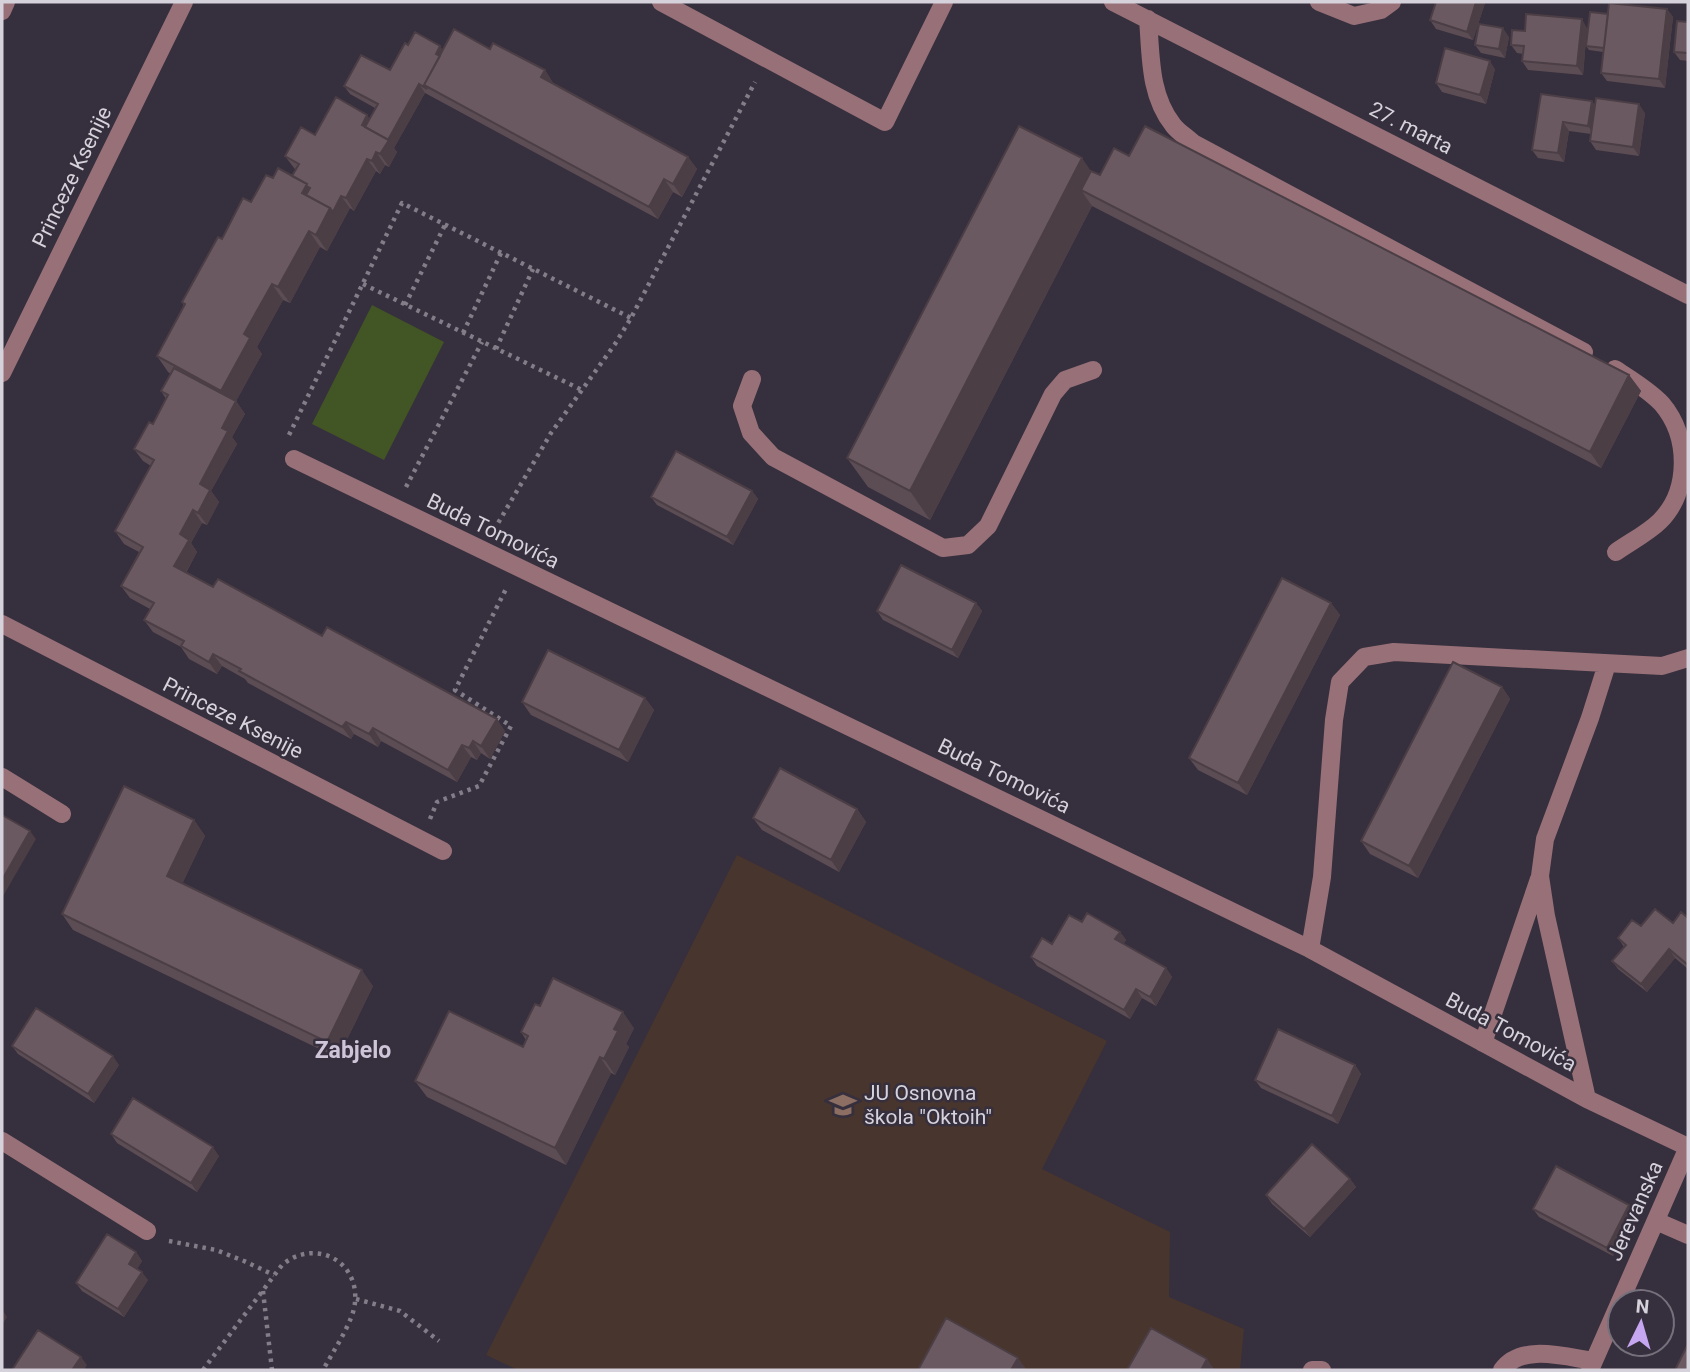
<svg xmlns="http://www.w3.org/2000/svg" width="1690" height="1372" viewBox="0 0 1690 1372" font-family="Roboto,sans-serif">
	<style>
		.education { fill: #48352e }
		.green { fill: #425524 }
		.lines { fill: none; stroke-linecap: round; stroke-linejoin: round }
		.path { stroke: #827d88; stroke-width: 4.5; stroke-dasharray: 3.5 5; stroke-linecap: butt }
		.minor { stroke: #987078; stroke-width: 18 }
		.wall { fill: #5c4d54 }
		.shaded-wall { fill: #4b3e45 }
		.building { fill: #6b5962; stroke: #4b3e45; stroke-width: 2 }
		.labels { text-anchor: middle; dominant-baseline: central; stroke-width: 5; stroke-linejoin: round; paint-order: stroke }
		.street-label { font-size: 21px; fill: #d6d2db; stroke: #362f3d }
		.poi-label { font-size: 21px; fill: #d6d2db; stroke: #362f3d; text-anchor: start }
		.neighbourhood-label { font-size: 23px; font-weight: bold; fill: #cec5d8; stroke: #362f3d }
	</style>
	<rect width="100%" height="100%" fill="#362f3d"/>
	<!-- education -->
	<path class="education" d="M737,855L1107,1041L1042,1169L1170,1232L1169,1297L1244,1329L1240,1370H518L486,1355Z"/>
	<!-- green -->
	<path class="green" d="M372,305L444,342L384,460L312,424Z"/>
	<g class="lines">
		<!-- path -->
		<path class="path" d="M363,284L582,390
			M405,305L445,225
			M463,333L501,253
			M496,349L533,269
			M289,435L402,203L631,318
			M406,487L482,342
			M494,530L551,433L615,344L631,318L755,82
			M430,819L437,802L479,786L511,726L455,690L507,587
			M169,1241L216,1250L244,1261L274,1275
			M263,1291L272,1370
			M356,1299L400,1311L439,1341
			M203,1370L282,1265C314,1238 359,1260 355,1302C354,1321 332,1353 323,1370"/>
		<!-- minor -->
		<path class="minor" d="M661,2L885,122L944,2
			M1113,2L1688,295
			M1319,2L1354,16L1381,10L1392,2
			M2,11L6,2
			M1148,19C1151,55 1149,95 1173,125C1178,132 1187,137 1193,143L1584,352
			M1615,369C1630,379 1649,390 1662,404C1690,437 1690,491 1660,521C1648,533 1630,542 1616,552
			M2,373L184,2
			M752,379L742,406L751,433L773,457L943,548L968,545L988,526L1053,394L1065,380L1093,370
			M294,459L1310,949L1587,1099L1688,1147
			M2,624L443,851
			M2,777L62,814
			M1310,949L1322,877L1334,720L1340,682L1364,657L1394,652L1662,666L1688,658
			M1483,1043L1539,879
			M1587,1099L1546,916L1540,876L1545,839L1590,718L1607,664
			M2,1141L147,1231
			M1656,1221L1688,1235
			M1312,1370H1322
			M1502,1370C1521,1343 1566,1357 1594,1361
			M1590,1370L1688,1147"/>
	</g>
	<!-- wall -->
	<path class="wall" d="M1485,3L1473,40L1436,29L1430,20Z
		M1667,9L1673,17L1665,88L1607,81L1601,73L1603,52L1589,50L1586,46L1608,14Z
		M1688,22V61L1680,60L1674,52Z
		M1587,28L1583,75L1528,70L1522,61L1523,54L1517,53L1511,45L1525,31Z
		M1509,37L1505,58L1481,53L1475,45Z
		M408,45L443,50L490,49L545,70L553,83L688,157L697,169L682,197L673,192L658,219L425,93L394,148L397,152L389,167L385,165L380,174L376,171L354,211L350,208L327,251L320,247L290,303L283,300L257,347L262,354L236,401L245,414L232,437L237,444L211,491L219,502L207,525L202,523L191,543L197,552L186,573L213,587L322,636L505,731L490,759L481,753L477,760L471,757L457,782L381,741L378,747L354,734L351,739L248,683L245,679L222,666L217,674L189,659L181,647L153,632L144,620L150,609L130,598L121,586L139,552L124,544L115,531L151,466L143,461L134,449L153,424L166,399L161,391L171,374L168,372L157,356L184,306L182,302L222,239L251,202L273,178L292,176L296,170L294,168L285,156L315,135L370,119L375,108L350,94L344,86L390,70Z
		M1495,69L1486,104L1442,92L1436,83Z
		M1541,94L1592,101L1595,106L1645,113L1639,156L1596,150L1590,141L1591,134L1569,131L1564,162L1538,158L1532,150Z
		M1129,156L1629,375L1641,391L1601,468L1092,206L930,520L868,487L847,458L1091,171L1100,175Z
		M752,491L758,499L733,545L657,505L651,497Z
		M976,603L982,611L958,658L883,620L877,611Z
		M1331,603L1340,615L1247,795L1198,770L1189,758Z
		M1502,687L1510,699L1418,878L1370,854L1361,841Z
		M645,698L654,710L628,762L531,715L522,702Z
		M857,809L866,822L839,872L762,830L753,818Z
		M194,820L205,836L182,884L373,986L338,1058L73,930L62,914Z
		M1688,918V969L1675,958L1647,992L1618,969L1612,961L1624,947L1618,938L1641,926L1673,923Z
		M1082,922L1120,932L1126,940L1123,944L1166,968L1172,977L1156,1006L1142,998L1130,1019L1037,966L1031,957L1052,944Z
		M540,1006L634,1028L626,1044L629,1047L615,1075L611,1073L566,1165L427,1097L415,1081L523,1047L526,1040L521,1032Z
		M12,1046L119,1065L94,1103L18,1054Z
		M1355,1065L1361,1074L1338,1124L1261,1088L1255,1080Z
		M111,1134L219,1156L197,1192L117,1143Z
		M1350,1179L1356,1187L1310,1237L1272,1204L1266,1195Z
		M1629,1205L1635,1214L1613,1256L1539,1217L1533,1209Z
		M136,1252L142,1261L137,1269L148,1280L124,1317L82,1291L76,1283Z"/>
	<!-- shaded-wall -->
	<path class="shaded-wall" d="M1476,2L1485,3L1473,40L1467,32Z
		M1667,9L1673,17L1665,88L1659,79Z
		M1582,19L1587,28L1583,75L1577,66Z
		M1503,28L1509,37L1505,58L1499,49Z
		M440,46L446,54L444,58L436,54Z
		M1490,61L1495,69L1486,104L1480,95Z
		M545,70L553,83L541,77Z
		M419,84L425,93L394,148L397,152L389,167L380,154Z
		M1592,101L1597,110L1594,134L1588,126Z
		M1639,104L1645,113L1639,156L1633,147Z
		M367,115L376,127L372,133L362,125Z
		M1563,122L1569,131L1564,162L1558,153Z
		M376,152L385,165L380,174L372,161Z
		M688,157L697,169L682,197L673,184Z
		M1082,158L1102,187L1081,190L1092,206L930,520L910,491Z
		M367,159L376,171L354,211L346,198Z
		M664,179L673,192L658,219L649,207Z
		M307,184L319,200L302,193Z
		M341,196L350,208L327,251L316,235L330,208Z
		M309,231L320,247L290,303L278,287Z
		M272,284L283,300L257,347L262,354L233,407L221,391L244,334Z
		M1629,375L1641,391L1601,468L1590,452Z
		M236,401L245,414L232,437L237,444L211,491L219,502L207,525L198,513L200,484L222,428Z
		M752,491L758,499L733,545L727,537Z
		M193,510L202,523L191,543L197,552L182,579L174,566L180,534Z
		M976,603L982,611L958,658L952,650Z
		M1331,603L1340,615L1247,795L1238,783Z
		M213,654L222,666L217,674L209,662Z
		M1502,687L1510,699L1418,878L1409,866Z
		M645,698L654,710L628,762L619,750Z
		M497,719L505,731L490,759L481,746Z
		M346,722L354,734L351,739L342,727Z
		M373,728L381,741L378,747L369,734Z
		M473,741L481,753L477,760L469,748Z
		M462,745L471,757L457,782L448,770Z
		M857,809L866,822L839,872L831,860Z
		M194,820L205,836L178,893L167,876Z
		M30,831L36,839L2,898V880Z
		M1120,932L1126,940L1121,948L1115,939Z
		M1669,949L1675,958L1647,992L1641,984Z
		M1166,968L1172,977L1156,1006L1150,997Z
		M362,970L373,986L338,1058L327,1042Z
		M1136,989L1142,998L1130,1019L1124,1010Z
		M623,1012L634,1028L626,1044L629,1047L615,1075L604,1059L614,1029Z
		M113,1056L119,1065L94,1103L88,1094Z
		M600,1057L611,1073L566,1165L555,1148Z
		M1355,1065L1361,1074L1338,1124L1332,1116Z
		M213,1147L219,1156L197,1192L191,1183Z
		M1350,1179L1356,1187L1310,1237L1304,1229Z
		M1629,1205L1635,1214L1613,1256L1607,1248Z
		M136,1252L142,1261L135,1273L129,1264Z
		M142,1272L148,1280L124,1317L118,1309Z
		M2,1309L7,1317L2,1325Z
		M81,1357L87,1365L84,1370H72Z
		M1018,1358L1027,1370H1011Z
		M1207,1359L1215,1370H1201Z"/>
	<!-- building -->
	<path class="building" d="M1436,2H1476L1467,32L1430,20Z
		M1609,3L1667,9L1659,79L1601,73Z
		M1590,12L1608,14L1604,48L1586,46Z
		M1526,14L1582,19L1577,66L1522,61L1524,46L1511,45L1512,30L1525,31Z
		M1677,21L1688,22V53L1674,52Z
		M1479,24L1503,28L1499,49L1475,45Z
		M454,29L490,49L493,43L545,70L541,77L688,157L673,184L664,179L649,207L424,85Z
		M415,32L440,46L436,54L440,56L424,85L427,89L419,84L388,140L365,127L378,104L344,86L361,55L390,70L405,43L408,45Z
		M1445,48L1490,61L1480,95L1436,83Z
		M1541,94L1592,101L1588,126L1563,122L1558,153L1532,150Z
		M336,97L367,115L362,125L389,140L380,154L376,152L372,161L367,159L346,198L341,196L333,212L330,208L306,195L310,188L306,186L307,184L292,176L299,164L285,156L301,127L315,135Z
		M1596,98L1639,104L1633,147L1590,141Z
		M1019,126L1082,158L910,491L847,458Z
		M1145,126L1629,375L1590,452L1081,190L1091,171L1100,175L1114,148L1129,156Z
		M278,168L307,184L302,193L330,208L316,235L309,231L278,287L272,284L244,334L250,338L221,391L157,356L185,304L182,302L218,237L222,239L243,198L251,202L266,175L273,178Z
		M174,368L236,401L222,428L228,431L200,484L210,490L198,513L193,510L180,534L189,540L174,566L213,587L218,579L322,636L327,627L497,719L481,746L473,741L469,748L462,745L448,770L373,728L369,734L346,722L342,727L239,671L241,669L213,654L209,662L181,646L184,641L144,620L154,603L121,586L143,547L115,531L154,460L134,449L149,422L153,424L168,395L161,391Z
		M676,451L752,491L727,537L651,497Z
		M901,565L976,603L952,650L877,611Z
		M1282,578L1331,603L1238,783L1189,758Z
		M548,650L645,698L619,750L522,702Z
		M1453,662L1502,687L1409,866L1361,841Z
		M780,768L857,809L831,860L753,818Z
		M124,786L194,820L167,876L362,970L327,1042L62,914Z
		M2,815L30,831L2,880Z
		M1655,909L1673,923L1681,912L1688,918V965L1669,949L1641,984L1612,961L1626,945L1618,938L1632,920L1641,926Z
		M1087,913L1120,932L1115,939L1166,968L1150,997L1136,989L1124,1010L1031,957L1042,938L1052,944L1069,915L1082,922Z
		M553,978L623,1012L614,1029L618,1031L604,1059L600,1057L555,1148L415,1081L449,1011L523,1047L528,1036L521,1032L535,1004L540,1006Z
		M36,1008L113,1056L88,1094L12,1046Z
		M1278,1029L1355,1065L1332,1116L1255,1080Z
		M133,1098L213,1147L191,1183L111,1134Z
		M1312,1144L1350,1179L1304,1229L1266,1195Z
		M1556,1166L1629,1205L1607,1248L1533,1209Z
		M107,1234L136,1252L129,1264L142,1272L118,1309L76,1283Z
		M946,1318L1018,1358L1011,1370H918Z
		M1151,1328L1207,1359L1201,1370H1127Z
		M38,1330L81,1357L72,1370H12Z
		M1688,1344V1370H1675Z"/>
	<!-- icons -->
	<defs>
		<symbol id="school-bare" viewBox="-9 -9 18 18"><path d="M0-5L7-2L0 1L-7-2ZM-4 1L0 2.5L4 1V4Q0 6-4 4Z" fill="#8d6e63" stroke="#362f3d" stroke-width="2.5" paint-order="stroke"/></symbol>
	</defs>
	<g fill-rule="evenodd">
		<use href="#school-bare" x="824" y="1086" width="38" height="38"/>
	</g>
	<g class="labels">
		<!-- street labels -->
		<g class="street-label">
			<text transform="translate(1411 128) rotate(27)">27. marta</text>
			<text transform="translate(72 177) rotate(-64)">Princeze Ksenije</text>
			<text transform="translate(493 531) rotate(26)">Buda Tomovića</text>
			<text transform="translate(233 718) rotate(27)">Princeze Ksenije</text>
			<text transform="translate(1004 776) rotate(26)">Buda Tomovića</text>
			<text transform="translate(1511 1032) rotate(28)">Buda Tomovića</text>
			<text transform="translate(1635 1211) rotate(-66)">Jerevanska</text>
		</g>
		<!-- poi labels -->
		<g class="poi-label">
			<text x="864" y="1093">JU Osnovna<tspan x="864" dy="24">škola "Oktoih"</tspan></text>
		</g>
		<!-- neighbourhood labels -->
		<g class="neighbourhood-label">
			<text x="353" y="1050">Zabjelo</text>
		</g>
	</g>
	<!-- border -->
	<rect width="1690" height="1372" fill="none" stroke="#d6d2db" stroke-width="7"/>
	<!-- north arrow -->
	<g transform="translate(1641 1323) rotate(5)"><circle r="33" fill="#362f3d" stroke="#76707c" stroke-width="2"/>
	<path d="M0-5L12 26L0 18L-12 26Z" fill="#c6a6f0"/>
	<text y="-10" font-size="19" font-weight="bold" text-anchor="middle" fill="#d6d2db">N</text>
	</g>
</svg>
